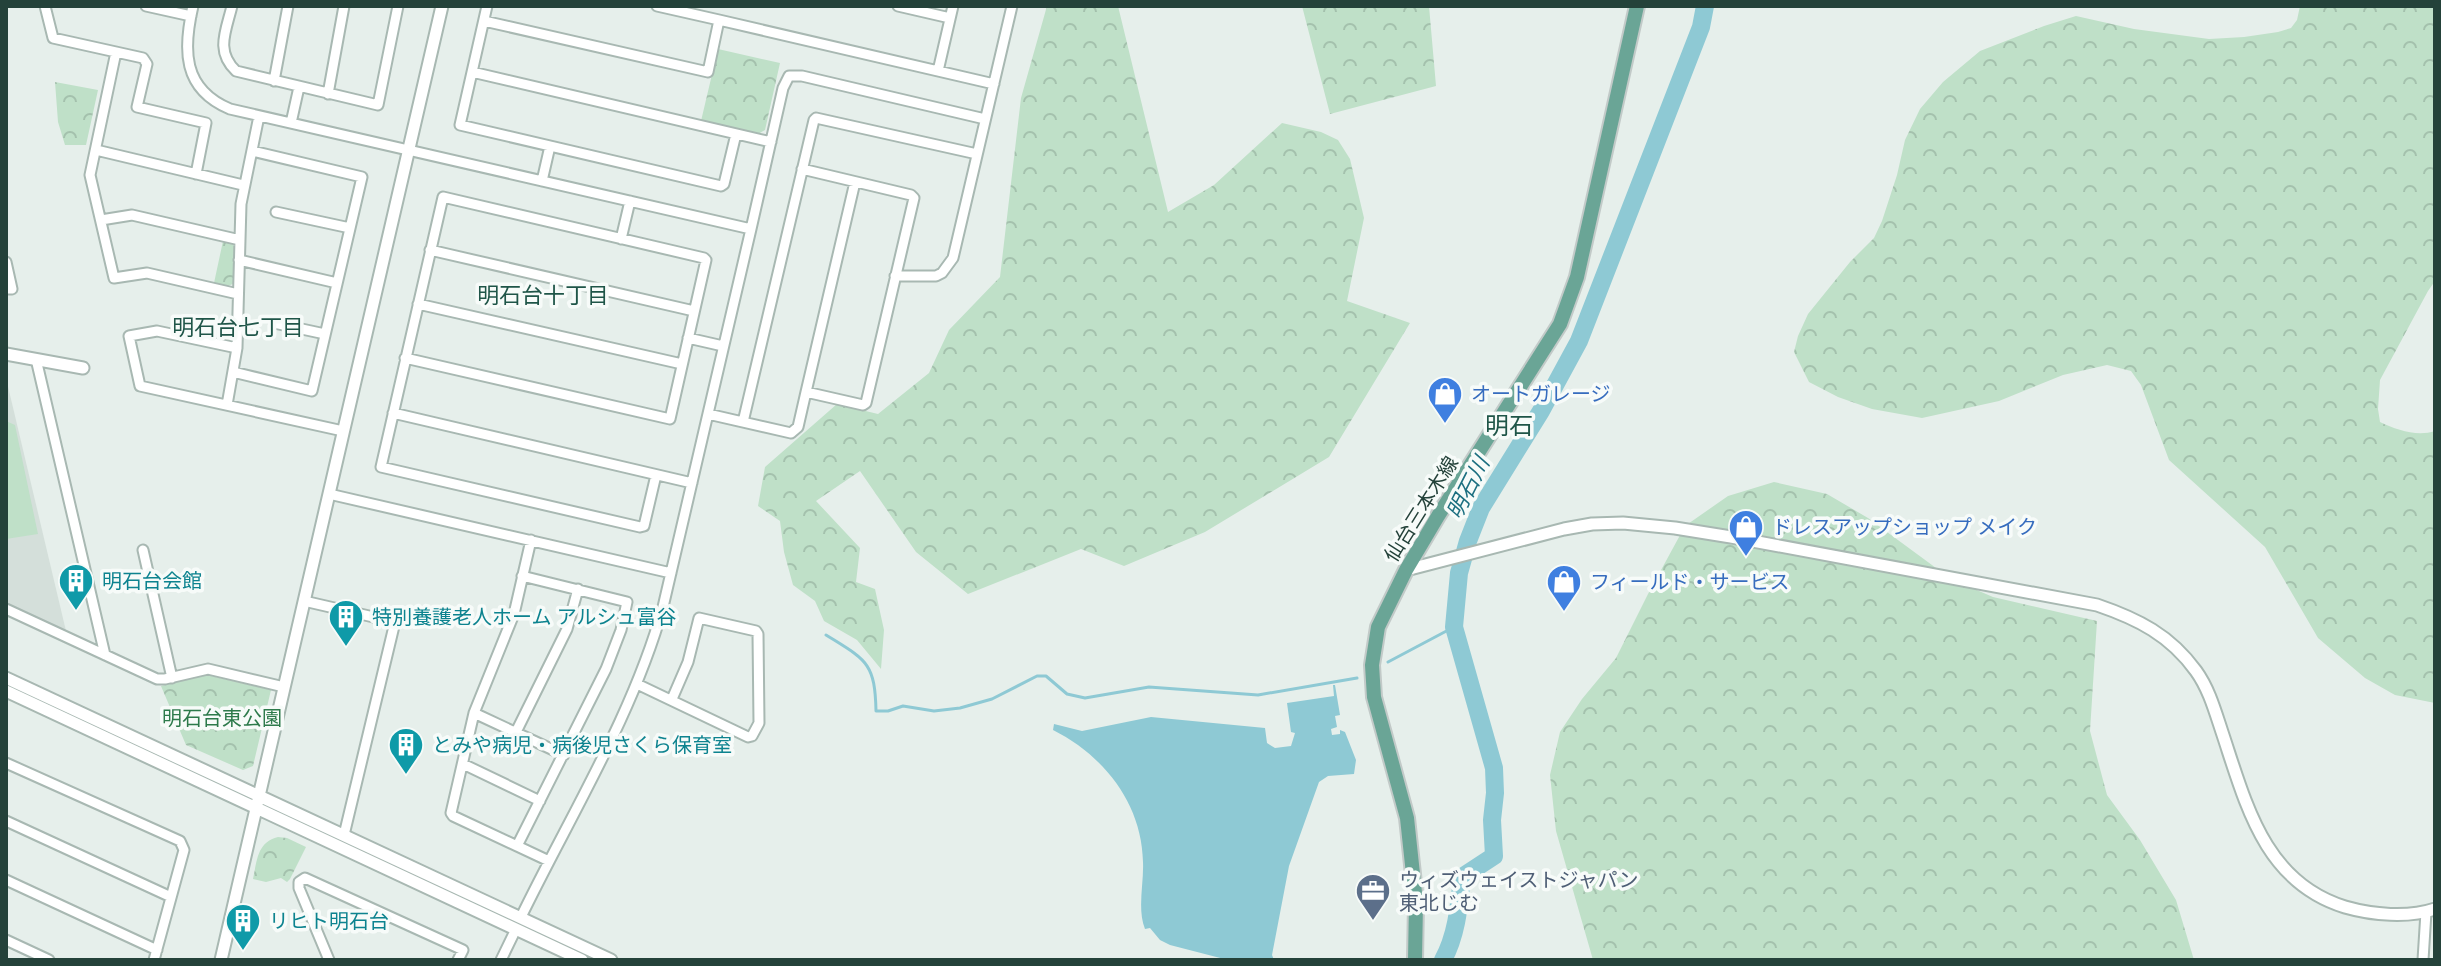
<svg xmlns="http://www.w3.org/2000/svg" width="2441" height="966" viewBox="0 0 2441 966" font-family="Poppins,'Noto Sans JP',sans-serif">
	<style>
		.built { fill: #d4dfda }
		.forest { fill: url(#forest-crowns) }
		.garden { fill: #bfe0c8 }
		.water { fill: #8ec9d4 }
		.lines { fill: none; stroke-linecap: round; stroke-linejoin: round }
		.stream { stroke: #8ec9d4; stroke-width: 3 }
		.river { stroke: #8ec9d4; stroke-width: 18 }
		.minor-casing { stroke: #a8b8b2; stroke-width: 13 }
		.tertiary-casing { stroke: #a8b8b2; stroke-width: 15 }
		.primary-casing { stroke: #c2cac8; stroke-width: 18 }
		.minor { stroke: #fff; stroke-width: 9 }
		.tertiary { stroke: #fff; stroke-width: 11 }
		.primary { stroke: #6aa596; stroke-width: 14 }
		.labels { text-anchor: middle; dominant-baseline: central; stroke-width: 7; stroke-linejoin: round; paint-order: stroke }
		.shop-label { font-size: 20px; fill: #366cbe; stroke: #f7fbf9; text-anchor: start }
		.street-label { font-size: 20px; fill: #24423a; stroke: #f7fbf9 }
		.culture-label { font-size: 20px; fill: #0d838f; stroke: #f7fbf9; text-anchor: start }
		.park-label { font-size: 20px; fill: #2d7a4b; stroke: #f7fbf9 }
		.service-label { font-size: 20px; fill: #4e5e75; stroke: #f7fbf9; text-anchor: start }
		.neighbourhood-label { font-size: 22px; fill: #1f5548; stroke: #f7fbf9 }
		.water-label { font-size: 22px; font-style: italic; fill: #1c6f80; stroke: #f7fbf9 }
		.quarter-label { font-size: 24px; fill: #1f5548; stroke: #f7fbf9 }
	</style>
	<defs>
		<pattern id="forest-crowns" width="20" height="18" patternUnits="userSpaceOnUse" patternTransform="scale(2)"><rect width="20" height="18" fill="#bfe0c8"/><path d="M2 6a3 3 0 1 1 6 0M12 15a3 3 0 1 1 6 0" fill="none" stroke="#a4c1ad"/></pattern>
	</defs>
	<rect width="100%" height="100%" fill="#e6efeb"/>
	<!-- built -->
	<path class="built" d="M6,378L66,631L6,603Z"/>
	<!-- forest -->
	<path class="forest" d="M1047,6H1118L1168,212L1214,185L1282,123L1321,132L1338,140L1350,159L1364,218L1347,301L1410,323L1329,457L1205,532L1124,566L1081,549L968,594L916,552L860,471L816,501L860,548L856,582L875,589L884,630L881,669L857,640L824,621L815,601L793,585L784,552L780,521L758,506L765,467L837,404L878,414L929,373L949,330L1000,277L1021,98Z
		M1302,6H1429L1436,86L1330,114Z
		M2300,6H2435V281L2428,291L2380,380L2378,409L2380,422C2397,430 2417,437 2435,431V703L2395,695L2365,678L2318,638L2265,547L2169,460L2141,385L2131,371L2107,365L2063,375L1999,401L1922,418L1872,409L1838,397L1809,382L1794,352L1798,336L1808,314L1850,262L1874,238L1882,221L1897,175L1905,140L1920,109L1943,82L1980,51L2044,26L2076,16L2134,29L2209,39L2244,37L2278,32L2291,28L2297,20Z
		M718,49L780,63L765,130L758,134L701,121Z
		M55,82L98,90L86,145H65L58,122Z
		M223,241L232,243L235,247V283L228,286L214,283Z
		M1774,482L1827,494L1868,518L1951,579L1993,597L2097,621L2090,731L2107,795L2140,840L2176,900L2194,960H1593L1556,831L1550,775L1560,732L1582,699L1616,658L1648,594L1685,526L1728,496Z
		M207,675L271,690L253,766L243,770L186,745L161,686Z
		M278,837L287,838L306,847L290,879L287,882L281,878L266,882L253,879C257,861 257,842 278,837Z"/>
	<!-- garden -->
	<path class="garden" d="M6,421L15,425L38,534L6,539Z"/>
	<!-- water -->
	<path class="water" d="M1333,685H1335L1340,715L1335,716L1337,727L1331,729L1332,735L1340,734V730L1345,732L1356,760L1354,774L1328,776L1319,782L1289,866L1272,955L1274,960H1228L1170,945L1160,940L1150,928L1145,929C1137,909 1144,883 1143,862C1142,803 1103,755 1053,730L1054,724L1082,731L1151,717L1265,728L1267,743L1275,748L1291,746L1295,733L1291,732L1287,703L1334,696Z"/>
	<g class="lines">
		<!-- stream -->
		<path class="stream" d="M826,635C866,660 875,662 876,711H888L903,706L934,711L960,708L992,699L1037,676H1046L1067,694L1085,698L1149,687L1258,695L1357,678
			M1388,662L1454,627"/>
		<!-- river -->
		<path class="river" d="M1443,960C1457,934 1459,906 1462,877L1494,856L1492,820L1495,793L1494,768L1454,627L1459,573L1468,541L1481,508L1541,411L1579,341L1701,27L1705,6"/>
		<defs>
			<path id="minor" d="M45,6L53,38L143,58L147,64L137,107L206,123L196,174
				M146,6L191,16
				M193,6C183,49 182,89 230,109L751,229L783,88L789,76H802L985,119
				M232,6C226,31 215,51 236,71L378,105L398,6
				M487,6L460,125L721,186L724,184L736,134
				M898,6L950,18
				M719,20L994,84
				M484,21L708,72L719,20L657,6
				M116,52L90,175L114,278L147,273L238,294
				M938,71L953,6
				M472,72L771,142
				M274,81L288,6
				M328,94L344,6
				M291,123L299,87
				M96,150L243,185
				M542,181L550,146
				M276,212L350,228
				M101,220L132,215L240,240
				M621,239L630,201
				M430,250L694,311
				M239,260L337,283
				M6,262L12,289H6
				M895,276H936L942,273L953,258L1012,6
				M418,304L682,364
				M274,323L325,334
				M688,338L723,346
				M237,348L157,331L129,336L140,386L343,431
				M405,358L670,419L706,260L704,258L443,197L381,467L640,527L644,526L656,475
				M36,359L105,655
				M233,372L312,391L362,177L252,151
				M806,392L855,182
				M227,405L237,348L241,204L259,116
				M393,413L692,483
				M708,414L791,433L798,427L806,392L863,405L866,403L914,198L911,195L802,169
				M743,422L814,120L816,118L977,154
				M329,494L671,573
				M531,540L514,614L474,713L451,813L453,816L549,861
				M143,550L172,678
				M304,601L395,622L344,835
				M6,609L157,679H165L208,669L284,687
				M637,684L748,737L752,736L759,723L758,634L756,631L699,618L688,662L672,699
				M474,713L564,755
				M516,732L567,629L578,589
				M6,763L180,841L184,850L154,960
				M463,764L540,801
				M6,821L171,897
				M517,846L606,669L621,630L627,602L522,576
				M6,880L157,950
				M521,917C570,816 633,715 663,607L751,229
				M6,940L49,960
				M329,960L299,888V882L305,878L463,950L458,960
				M501,960L516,929
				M2423,960L2426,912"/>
			<path id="tertiary" d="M6,354L83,368
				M1406,570L1564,529L1592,524L1623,523L1675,528L1731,537L2097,605C2138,619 2170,635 2196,671C2209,689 2215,711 2222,732C2246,804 2264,882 2345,907C2373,915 2408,918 2435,909
				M6,678L611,960
				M6,691L582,960
				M221,960L442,6"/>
			<path id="primary" d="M1415,960L1416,902L1407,818L1374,697L1372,665L1378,627L1406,570L1438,516L1560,324L1577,277L1637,6"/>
		</defs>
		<!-- minor casing -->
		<use href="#minor" class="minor-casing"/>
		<!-- tertiary casing -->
		<use href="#tertiary" class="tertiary-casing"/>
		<!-- primary casing -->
		<use href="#primary" class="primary-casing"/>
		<!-- minor -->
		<use href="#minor" class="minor"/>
		<!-- tertiary -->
		<use href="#tertiary" class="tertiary"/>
		<!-- primary -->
		<use href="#primary" class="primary"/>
	</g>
	<!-- icons -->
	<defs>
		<symbol id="shop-pin" viewBox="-11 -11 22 30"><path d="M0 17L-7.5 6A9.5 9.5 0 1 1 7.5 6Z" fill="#3f7fe0" stroke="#f7fbf9"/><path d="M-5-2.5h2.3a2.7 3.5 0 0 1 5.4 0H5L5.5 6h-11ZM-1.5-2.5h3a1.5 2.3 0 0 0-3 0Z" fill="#fff"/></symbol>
		<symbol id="building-pin" viewBox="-11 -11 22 30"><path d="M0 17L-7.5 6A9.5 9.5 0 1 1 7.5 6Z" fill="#0f9aa8" stroke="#f7fbf9"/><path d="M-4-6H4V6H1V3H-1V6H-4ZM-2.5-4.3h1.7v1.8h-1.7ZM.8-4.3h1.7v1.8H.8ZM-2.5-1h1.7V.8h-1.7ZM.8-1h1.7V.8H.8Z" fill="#fff"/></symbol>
		<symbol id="office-pin" viewBox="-11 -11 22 30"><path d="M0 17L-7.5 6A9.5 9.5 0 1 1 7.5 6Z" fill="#5c6f8a" stroke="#f7fbf9"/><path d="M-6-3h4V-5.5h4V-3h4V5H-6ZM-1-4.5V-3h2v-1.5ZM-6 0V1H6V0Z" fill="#fff"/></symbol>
	</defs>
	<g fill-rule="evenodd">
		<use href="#shop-pin" x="1425" y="374" width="40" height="54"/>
		<use href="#shop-pin" x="1726" y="507" width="40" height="54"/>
		<use href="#building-pin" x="56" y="561" width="40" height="54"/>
		<use href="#shop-pin" x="1544" y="562" width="40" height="54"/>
		<use href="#building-pin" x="326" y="597" width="40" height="54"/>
		<use href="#building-pin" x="386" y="725" width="40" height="54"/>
		<use href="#office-pin" x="1353" y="871" width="40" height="54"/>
		<use href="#building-pin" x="223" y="901" width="40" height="54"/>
	</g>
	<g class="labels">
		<!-- shop labels -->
		<g class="shop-label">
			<text x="1471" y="394">オートガレージ</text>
			<text x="1772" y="527">ドレスアップショップ メイク</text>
			<text x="1590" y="582">フィールド・サービス</text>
		</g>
		<!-- street labels -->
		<g class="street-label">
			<text transform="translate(1421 509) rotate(-58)">仙台三本木線</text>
		</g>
		<!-- culture labels -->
		<g class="culture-label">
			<text x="102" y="581">明石台会館</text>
			<text x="372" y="617">特別養護老人ホーム アルシュ富谷</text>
			<text x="432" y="745">とみや病児・病後児さくら保育室</text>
			<text x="269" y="921">リヒト明石台</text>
		</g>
		<!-- park labels -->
		<g class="park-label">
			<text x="222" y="718">明石台東公園</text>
		</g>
		<!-- service labels -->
		<g class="service-label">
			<text x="1399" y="880">ウィズウェイストジャパン<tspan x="1399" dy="23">東北じむ</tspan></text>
		</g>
		<!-- neighbourhood labels -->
		<g class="neighbourhood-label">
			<text x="543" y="295">明石台十丁目</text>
			<text x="238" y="327">明石台七丁目</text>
		</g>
		<!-- water labels -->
		<g class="water-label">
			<text transform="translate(1468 488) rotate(-63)">明石川</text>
		</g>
		<!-- quarter labels -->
		<g class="quarter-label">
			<text x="1509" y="425">明石</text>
		</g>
	</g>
	<!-- border -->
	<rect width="2441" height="966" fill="none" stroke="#24423a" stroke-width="16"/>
</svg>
